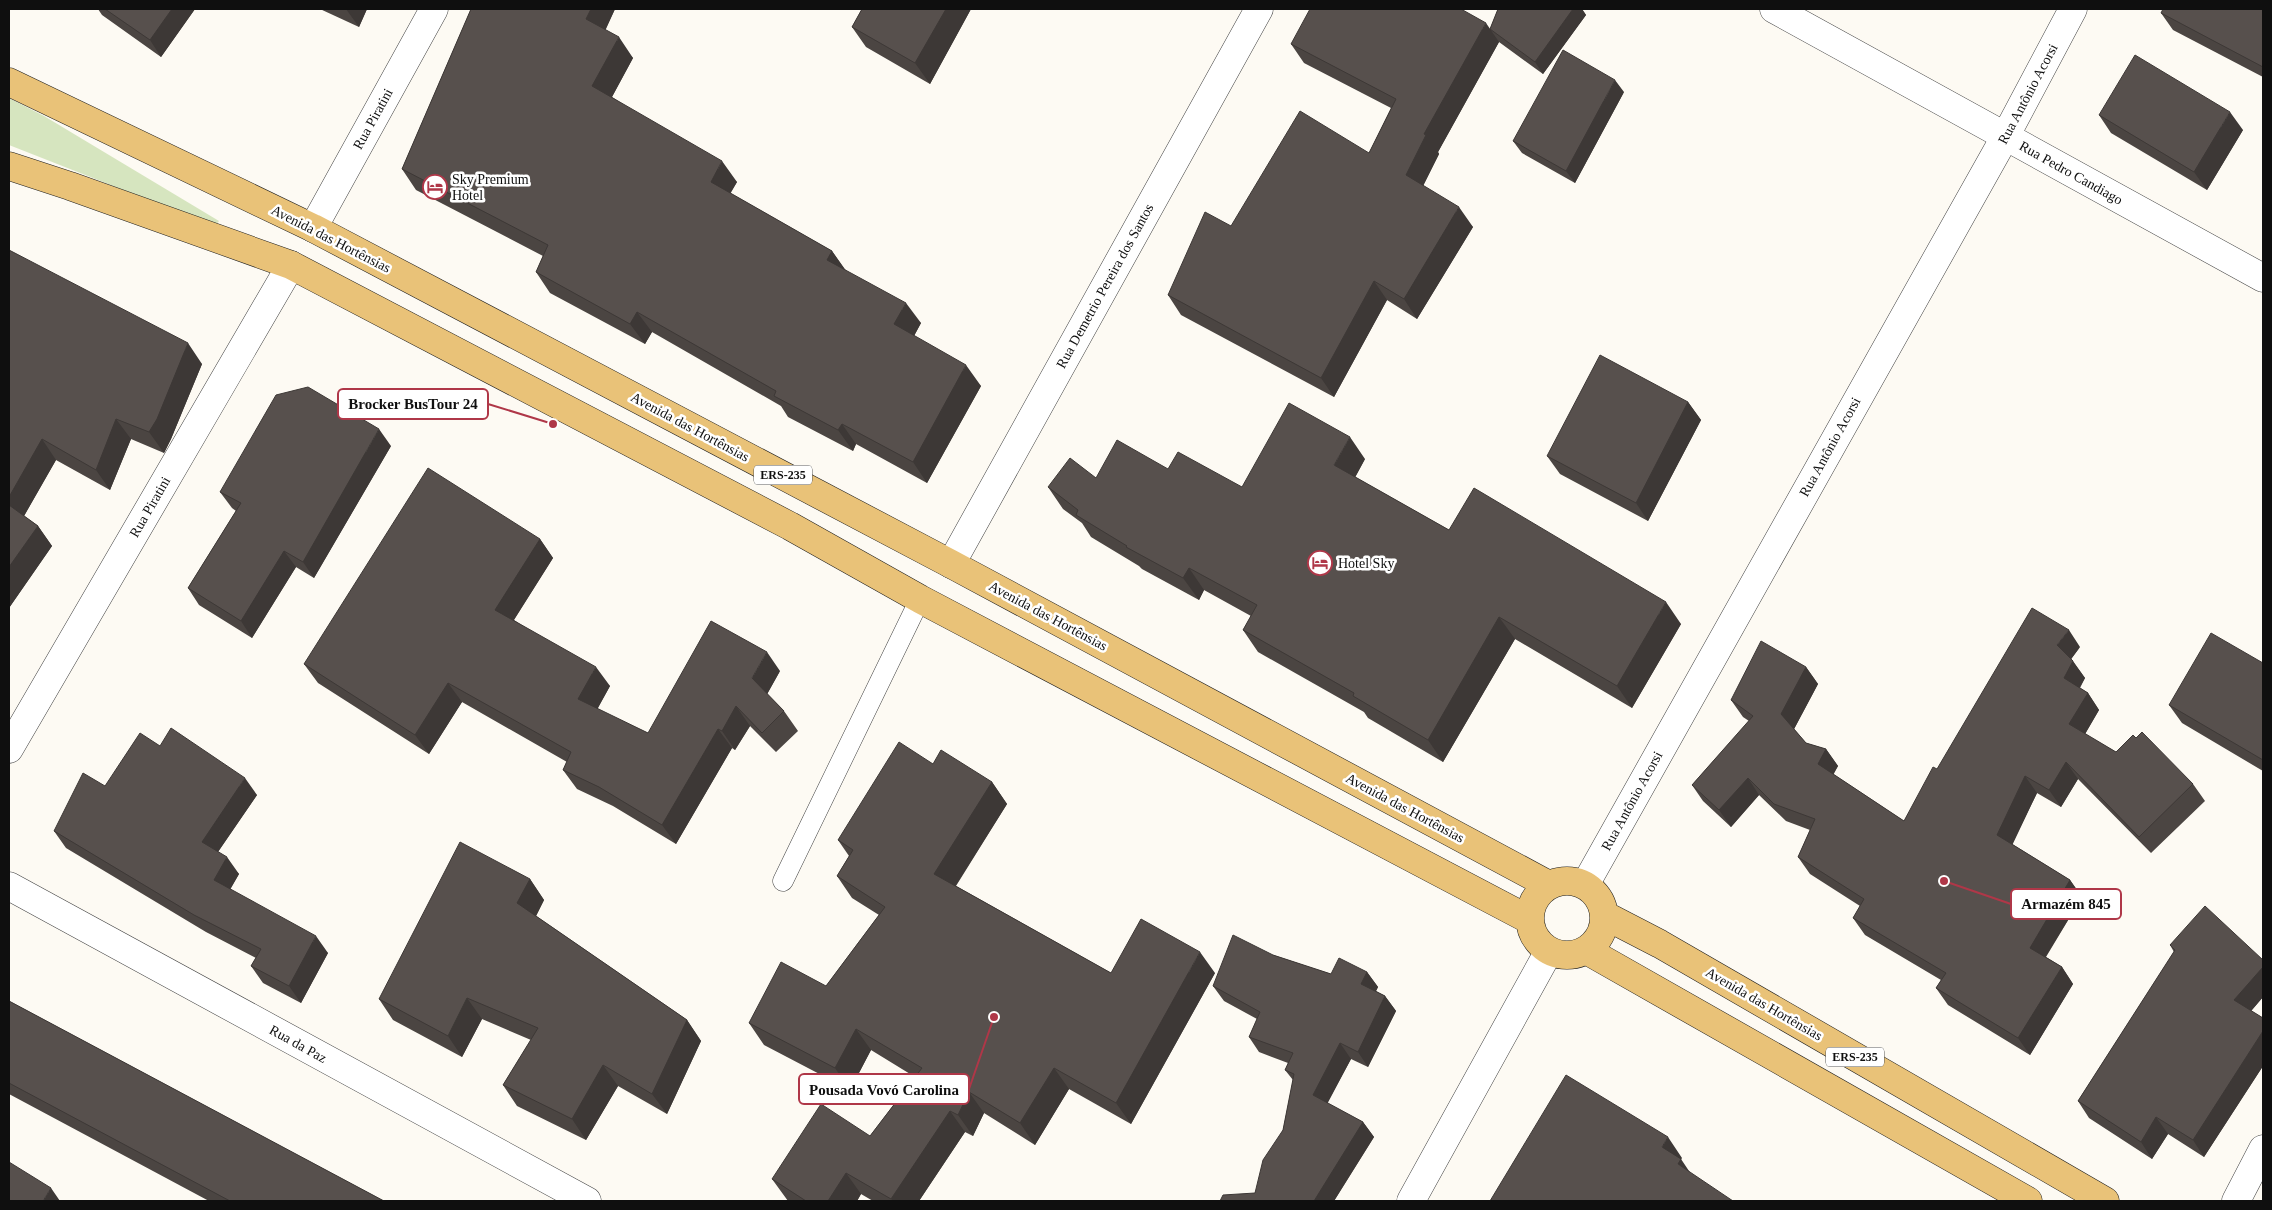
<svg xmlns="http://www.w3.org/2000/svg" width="2272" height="1210" viewBox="0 0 2272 1210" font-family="'Times New Roman',serif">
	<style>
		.green { fill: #d6e5bf }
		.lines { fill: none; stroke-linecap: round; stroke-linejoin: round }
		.service-casing { stroke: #424242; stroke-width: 21 }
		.minor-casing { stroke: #424242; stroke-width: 29 }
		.tertiary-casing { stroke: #424242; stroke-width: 29 }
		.primary-casing { stroke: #202020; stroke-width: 29 }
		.service { stroke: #fff; stroke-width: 20 }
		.minor { stroke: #fff; stroke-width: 28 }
		.tertiary { stroke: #fff; stroke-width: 28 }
		.primary { stroke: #e9c278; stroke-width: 28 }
		.wall { fill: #4b4542 }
		.shaded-wall { fill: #3d3836 }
		.building { fill: #57504d; stroke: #3d3836 }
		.labels { text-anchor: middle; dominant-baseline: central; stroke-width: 5; stroke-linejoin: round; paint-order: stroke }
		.shield { fill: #fff; stroke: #575757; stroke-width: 1 }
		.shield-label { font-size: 12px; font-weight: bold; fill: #0f0f0f }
		.street-label { font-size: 14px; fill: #0f0f0f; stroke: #fff }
		.poi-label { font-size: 14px; fill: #0f0f0f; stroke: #fff; text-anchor: start }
		.leader { fill: none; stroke: #af3748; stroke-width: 2 }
		.callout-dot { fill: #af3748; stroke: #fff; stroke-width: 2 }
		.callout { fill: #fff; stroke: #af3748; stroke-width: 2 }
		.callout-label { font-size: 15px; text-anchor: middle; font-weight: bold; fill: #0f0f0f }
	</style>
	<rect width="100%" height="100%" fill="#fdfaf3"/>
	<!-- green -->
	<path class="green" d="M9,98L44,116L219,221L215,226L9,145Z"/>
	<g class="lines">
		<defs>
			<path id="service" d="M783,881L920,599"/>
			<path id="minor" d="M1774,9L2263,278
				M313,228L434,9
				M951,564L1259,9
				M9,749L291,265
				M9,886L587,1201
				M1411,1201L1549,951
				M2236,1201L2263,1149"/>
			<path id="tertiary" d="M1585,885L2005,137L2073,9"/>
			<path id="primary" d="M9,82L313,228L951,564L1549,885
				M9,166L70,186L291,265L790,526L920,599L1530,920
				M1530 918a37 37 0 1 1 74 0a37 37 0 1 1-74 0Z
				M1604,915L1660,944L2105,1201
				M1586,950L2028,1201"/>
		</defs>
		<!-- service casing -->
		<use href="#service" class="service-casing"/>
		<!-- minor casing -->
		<use href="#minor" class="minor-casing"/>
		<!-- tertiary casing -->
		<use href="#tertiary" class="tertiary-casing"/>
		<!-- primary casing -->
		<use href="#primary" class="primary-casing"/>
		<!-- service -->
		<use href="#service" class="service"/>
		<!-- minor -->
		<use href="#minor" class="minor"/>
		<!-- tertiary -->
		<use href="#tertiary" class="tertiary"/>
		<!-- primary -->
		<use href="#primary" class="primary"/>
	</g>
	<!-- wall -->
	<path class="wall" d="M98,9H195L161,57L102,15Z
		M320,9H367L359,27Z
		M471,9H615L605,30L633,58L612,97L737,182L730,193L832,251L845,270L921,323L914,336L981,386L927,483L856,444L853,451L788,417L781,406L652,332L645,344L550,293L536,272L543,256L416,190L402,169Z
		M862,9H971L930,84L866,47L852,27Z
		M1498,9H1582L1586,15L1543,74L1499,42L1438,152L1439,154L1423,186L1473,227L1417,319L1387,300L1334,397L1181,315L1168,295L1231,226L1369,153L1391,108L1304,63L1291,44L1490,29Z
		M2263,9V77L2173,30L2161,13Z
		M1624,92L1575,183L1522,153L1513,141Z
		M2099,115L2243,130L2207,190L2111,133Z
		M9,250L202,364L171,439L164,453L131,439L110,490L56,460L24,516L38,526L52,546L9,608Z
		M1688,402L1701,420L1648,521L1560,474L1547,456Z
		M391,446L314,578L296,567L252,638L199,605L188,588L236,511L232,508L220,492Z
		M1365,459L1355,477L1449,530L1681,624L1632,708L1515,639L1443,762L1368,718L1364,712L1258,652L1243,630L1251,616L1204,590L1199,600L1142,569L1139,566L1091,537L1082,523L1063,509L1048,487L1096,478L1168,469L1242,487Z
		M540,539L553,558L514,620L610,686L597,709L648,733L780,671L767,694L784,711L798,731L776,752L750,726L735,750L732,748L676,844L613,806L577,789L563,770L567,762L462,702L429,754L318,683L304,664Z
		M2080,647L2071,659L2085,678L2080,688L2088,693L2099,710L2085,734L2116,752L2136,738L2193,784L2205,801L2151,853L2078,779L2061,807L2037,793L2012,844L2070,880L2082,897L2046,957L2062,967L2073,984L2030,1055L1948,1005L1936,988L1941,980L1865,935L1853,918L1860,906L1810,874L1798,857L1810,830L1786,821L1759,795L1731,827L1703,801L1692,785L1749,721L1743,717L1731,700L1806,667L1818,684L1794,729L1806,743L1826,749L1838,766L1833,774L1904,821L1937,769Z
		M2263,663V771L2182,723L2169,705Z
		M160,746L257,795L218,852L239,874L230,889L328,953L301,1003L263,983L251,966L256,958L206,932L66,848L54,831L105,786Z
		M933,764L992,782L1007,804L956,886L1111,973H1215L1131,1124L1069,1089L1035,1145L984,1113L973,1136L965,1132L919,1201H873L861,1194L857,1201H788L772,1179L870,1136L915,1077L871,1050L850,1090L764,1045L749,1023L826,986L879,915L852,898L837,876L849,856L838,840Z
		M530,879L544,900L536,916L687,1020L701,1041L667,1114L618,1086L586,1140L517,1106L503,1085L531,1040L482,1019L462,1057L393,1020L379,999Z
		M2170,945L2263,960V997L2251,1011L2263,1018V1066L2204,1157L2168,1134L2152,1159L2089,1118L2078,1101L2174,952Z
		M1273,955L1331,974L1367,972L1378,987L1376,991L1385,996L1396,1011L1368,1067L1351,1059L1327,1103L1363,1122L1374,1137L1334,1201H1220L1255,1193L1283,1130L1293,1080L1285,1070L1288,1063L1259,1052L1249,1037L1257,1019L1224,1001L1213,986Z
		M9,1001L384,1201H209L9,1094Z"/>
	<!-- shaded-wall -->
	<path class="shaded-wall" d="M172,9H195L161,57L150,40Z
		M346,9H367L359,27Z
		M591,9H615L601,40L586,19Z
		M946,9H971L930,84L915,63Z
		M1573,9H1582L1586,15L1543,74L1535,62Z
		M1486,23L1499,42L1438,152L1439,154L1419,194L1406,175L1424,134Z
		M619,37L633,58L607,106L592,86Z
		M1615,80L1624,92L1575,183L1566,171Z
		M2230,112L2243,130L2207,190L2194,172Z
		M722,161L737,182L725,203L711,182Z
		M1459,207L1473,227L1417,319L1404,299Z
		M832,251L847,272L827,260Z
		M1374,281L1387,300L1334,397L1321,378Z
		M906,303L921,323L909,345L894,324Z
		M637,312L652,332L645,344L630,324Z
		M188,343L202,364L171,439L164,453L149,432Z
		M966,365L981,386L927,483L913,462Z
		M1688,402L1701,420L1648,521L1636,503Z
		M116,419L131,439L110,490L96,470Z
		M842,424L856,444L853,451L838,430Z
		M379,429L391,446L314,578L303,562Z
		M1350,437L1365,459L1350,487L1334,465Z
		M42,439L56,460L20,523L9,507V497Z
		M38,526L52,546L9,608V567Z
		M540,539L553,558L508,629L495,610Z
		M284,551L296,567L252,638L241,621Z
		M1189,568L1204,590L1199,600L1183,578Z
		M1666,602L1681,624L1632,708L1617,686Z
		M1499,617L1515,639L1443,762L1428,740Z
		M2069,630L2080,647L2069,662L2057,645Z
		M767,652L780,671L765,698L752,678Z
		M2073,661L2085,678L2075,695L2064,678Z
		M596,667L610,686L592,719L578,699Z
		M1806,667L1818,684L1793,731L1781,714Z
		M448,683L462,702L429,754L415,735Z
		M2088,693L2099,710L2081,741L2069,724Z
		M736,706L750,726L735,750L722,731Z
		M718,729L732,748L676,844L662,825Z
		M1826,749L1838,766L1830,781L1818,764Z
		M2066,762L2078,779L2061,807L2049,790Z
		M2025,776L2037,793L2009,852L1997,835Z
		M245,778L257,795L213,859L202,842Z
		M1748,778L1759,795L1731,827L1719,810Z
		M992,782L1007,804L949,896L934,874Z
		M227,857L239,874L226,897L214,880Z
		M530,879L544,900L532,924L517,903Z
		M2070,880L2082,897L2041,964L2030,948Z
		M316,936L328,953L301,1003L289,986Z
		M1200,952L1215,973L1131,1124L1116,1103Z
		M2062,967L2073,984L2030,1055L2018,1038Z
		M2263,967V997L2246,1017L2234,1000Z
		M1367,972L1378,987L1372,999L1361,984Z
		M1385,996L1396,1011L1368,1067L1358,1052Z
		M467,998L482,1019L462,1057L448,1036Z
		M687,1020L701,1041L667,1114L652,1094Z
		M856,1029L871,1050L850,1090L835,1068Z
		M2263,1031V1066L2204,1157L2193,1140Z
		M1340,1043L1351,1059L1324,1110L1313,1095Z
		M603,1065L618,1086L586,1140L572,1119Z
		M1054,1068L1069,1089L1035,1145L1020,1123Z
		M969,1092L984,1113L973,1136L958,1115Z
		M950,1111L965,1132L919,1201H893L891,1199Z
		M2156,1117L2168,1134L2152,1159L2141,1142Z
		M1363,1122L1374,1137L1334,1201H1314Z
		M1668,1137L1682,1158L1676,1168L1662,1147Z
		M1681,1159L1695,1180L1678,1164Z
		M846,1173L861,1194L857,1201H828Z
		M51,1188L60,1201H43Z"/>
	<!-- building -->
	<path class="building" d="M105,9H172L150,40Z
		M471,9H591L586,19L619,37L592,86L722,161L711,182L832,251L827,260L906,303L894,324L966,365L913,462L842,424L838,430L774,396L776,391L637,312L630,324L536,272L548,245L402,169Z
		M862,9H946L915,63L852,27Z
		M1310,9H1461L1486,23L1424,134L1426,135L1406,175L1459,207L1404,299L1374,281L1321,378L1168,295L1205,212L1231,226L1300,111L1369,153L1396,99L1291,44Z
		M1498,9H1573L1535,62L1490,29Z
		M2163,9H2263V67L2161,13Z
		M1563,50L1615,80L1566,171L1513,141Z
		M2135,55L2230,112L2194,172L2099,115Z
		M9,250L188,343L157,419L149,432L116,419L96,470L42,439L9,497Z
		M1600,355L1688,402L1636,503L1547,456Z
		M308,387L379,429L303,562L284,551L241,621L188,588L241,503L220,492L276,395Z
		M1289,403L1350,437L1334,465L1449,530L1474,488L1666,602L1617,686L1499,617L1428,740L1353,696L1354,693L1243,630L1257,605L1189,568L1183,578L1126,547L1127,546L1076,515L1078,510L1048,487L1070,458L1096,478L1117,440L1168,469L1178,452L1242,487Z
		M428,468L540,539L495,610L596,667L578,699L648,733L711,621L767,652L752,678L784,711L762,733L736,706L722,731L718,729L662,825L599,787L563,770L571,752L448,683L415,735L304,664Z
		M9,505L38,526L9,567Z
		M2032,608L2069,630L2057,645L2073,661L2064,678L2088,693L2069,724L2116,752L2133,735L2136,738L2142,732L2193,784L2139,837L2066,762L2049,790L2025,776L1997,835L2070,880L2030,948L2062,967L2018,1038L1936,988L1946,973L1853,918L1864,899L1798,857L1815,819L1774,804L1748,778L1719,810L1692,785L1753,716L1731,700L1761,641L1806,667L1781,714L1806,743L1826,749L1818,764L1904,821L1933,767L1937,769Z
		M2211,633L2263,663V760L2169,705Z
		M171,728L245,778L202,842L227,857L214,880L316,936L289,986L251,966L261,949L194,915L54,831L83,773L105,786L140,733L160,746Z
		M899,742L933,764L941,750L992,782L934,874L1111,973L1141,919L1200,952L1116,1103L1054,1068L1020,1123L969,1092L958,1115L950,1111L891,1199L846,1173L828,1201H806L772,1179L821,1104L870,1136L922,1068L856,1029L835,1068L749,1023L781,962L826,986L885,907L837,876L853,850L838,840Z
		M460,842L530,879L517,903L687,1020L652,1094L603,1065L572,1119L503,1085L538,1028L467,998L448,1036L379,999Z
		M2205,906L2263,960V967L2234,1000L2263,1018V1031L2193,1140L2156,1117L2141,1142L2078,1101L2175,950L2170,945Z
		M1233,935L1273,955L1331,974L1339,958L1367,972L1361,984L1385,996L1358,1052L1340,1043L1313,1095L1363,1122L1314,1201H1220L1223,1195L1255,1193L1263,1160L1283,1130L1294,1074L1285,1070L1293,1053L1249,1037L1260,1012L1213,986Z
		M9,1001L384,1201H230L9,1083Z
		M1566,1075L1668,1137L1662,1147L1681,1159L1678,1164L1733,1201H1490Z
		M9,1162L51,1188L43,1201H9Z"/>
	<!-- icons -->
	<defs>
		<symbol id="hotel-ring" viewBox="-11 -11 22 22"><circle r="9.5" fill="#fff" stroke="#af3748" stroke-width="1.5"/><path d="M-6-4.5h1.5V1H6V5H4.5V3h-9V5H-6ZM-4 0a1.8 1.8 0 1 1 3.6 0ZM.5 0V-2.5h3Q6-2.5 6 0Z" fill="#af3748"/></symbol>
	</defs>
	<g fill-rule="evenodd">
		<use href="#hotel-ring" x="421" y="173" width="28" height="28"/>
		<use href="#hotel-ring" x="1306" y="549" width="28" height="28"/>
	</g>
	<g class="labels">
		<!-- shield labels -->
		<g class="shield">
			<rect x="754" y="465.5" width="58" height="19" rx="4"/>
			<rect x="1826" y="1047.5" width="58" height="19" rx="4"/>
		</g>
		<g class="shield-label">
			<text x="783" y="475">ERS-235</text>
			<text x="1855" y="1057">ERS-235</text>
		</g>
		<!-- street labels -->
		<g class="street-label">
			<text transform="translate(2028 94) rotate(-62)">Rua Antônio Acorsi</text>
			<text transform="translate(373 119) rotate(-61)">Rua Piratini</text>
			<text transform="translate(2071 173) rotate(29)">Rua Pedro Candiago</text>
			<text transform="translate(331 239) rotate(27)">Avenida das Hortênsias</text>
			<text transform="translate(1105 286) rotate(-61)">Rua Demetrio Pereira dos Santos</text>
			<text transform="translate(690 427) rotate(28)">Avenida das Hortênsias</text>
			<text transform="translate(1830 447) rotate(-61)">Rua Antônio Acorsi</text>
			<text transform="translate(150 507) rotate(-60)">Rua Piratini</text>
			<text transform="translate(1048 616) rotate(28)">Avenida das Hortênsias</text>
			<text transform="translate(1632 801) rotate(-61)">Rua Antônio Acorsi</text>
			<text transform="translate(1405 808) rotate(28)">Avenida das Hortênsias</text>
			<text transform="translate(1764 1004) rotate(30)">Avenida das Hortênsias</text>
			<text transform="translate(298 1044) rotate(29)">Rua da Paz</text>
		</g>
		<!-- poi labels -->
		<g class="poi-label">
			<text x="452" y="179">Sky Premium<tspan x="452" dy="16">Hotel</tspan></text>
			<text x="1338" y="563">Hotel Sky</text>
		</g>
	</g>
	<!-- callouts -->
	<path class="leader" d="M553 424L488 404M1944 881L2011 904M994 1017L969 1089"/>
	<g class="callout-dot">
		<circle cx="553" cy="424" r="5"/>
		<circle cx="1944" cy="881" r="5"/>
		<circle cx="994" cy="1017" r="5"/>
	</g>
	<g class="callout">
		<rect x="338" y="389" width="150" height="30" rx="5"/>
		<rect x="2011" y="889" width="110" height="30" rx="5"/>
		<rect x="799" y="1074" width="170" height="30" rx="5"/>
	</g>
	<g class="callout-label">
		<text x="413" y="409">Brocker BusTour 24</text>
		<text x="2066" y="909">Armazém 845</text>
		<text x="884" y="1095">Pousada Vovó Carolina</text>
	</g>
	<!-- border -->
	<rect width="2272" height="1210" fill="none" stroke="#0f0f0f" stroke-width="20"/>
</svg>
